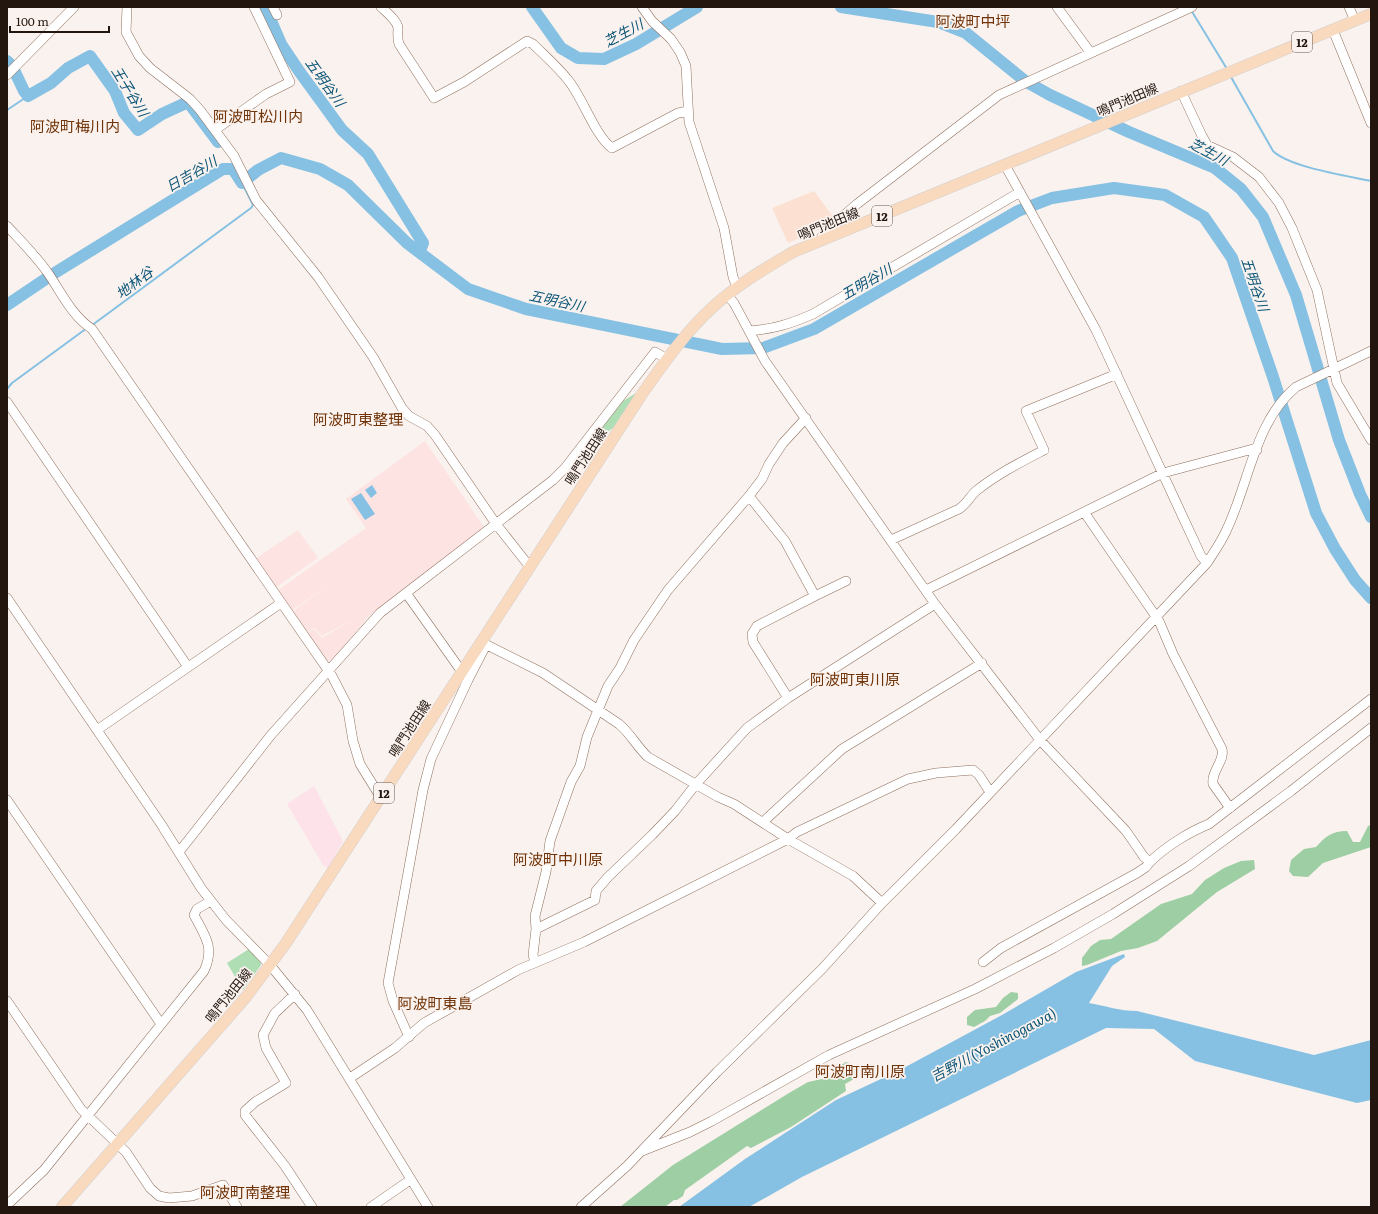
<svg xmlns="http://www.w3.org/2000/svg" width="1378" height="1214" viewBox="0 0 1378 1214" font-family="Literata,'Noto Sans JP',serif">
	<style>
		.commercial { fill: #fde2e9 }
		.built { fill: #fce1d2 }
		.education { fill: #fee3e3 }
		.green { fill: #afdeb4 }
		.forest { fill: #9ecea3 }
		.water { fill: #86c1e3 }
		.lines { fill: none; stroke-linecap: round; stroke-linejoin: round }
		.stream { stroke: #86c1e3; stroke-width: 2 }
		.river { stroke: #86c1e3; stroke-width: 12 }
		.minor-casing { stroke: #8f6f5d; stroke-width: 10 }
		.major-casing { stroke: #d3d0cf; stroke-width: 12 }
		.minor { stroke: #fff; stroke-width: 9 }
		.major { stroke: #fadabf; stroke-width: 11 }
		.labels { text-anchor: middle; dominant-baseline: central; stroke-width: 3.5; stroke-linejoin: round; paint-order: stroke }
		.shield { fill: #faf2ee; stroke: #645852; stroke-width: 1 }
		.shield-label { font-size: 12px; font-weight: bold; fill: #23160f }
		.street-label { font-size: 13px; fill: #23160f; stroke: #faf2ee }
		.water-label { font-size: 14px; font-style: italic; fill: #0c5678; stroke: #faf2ee }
		.quarter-label { font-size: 15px; fill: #703307; stroke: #faf2ee }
	</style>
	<rect width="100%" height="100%" fill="#faf2ee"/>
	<!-- commercial -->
	<path class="commercial" d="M314,786L343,841L328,868L323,865L287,804Z"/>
	<!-- built -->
	<path class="built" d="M814,191L834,218L820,229L788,243L772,208Z"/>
	<!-- education -->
	<path class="education" d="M425,441L484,527L369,616L332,660H324L306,634L314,629L322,638L355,618L322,636L314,628L306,633L292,612L331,583L291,611L278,590L366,528L346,499Z
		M298,530L318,558L275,588L255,559Z"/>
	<!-- green -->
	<path class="green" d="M636,393L616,426L586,447L618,404Z
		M249,949L260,960L261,965L243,990L227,963Z"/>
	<!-- forest -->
	<path class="forest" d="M1371,825V847L1323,863L1308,877L1293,876L1289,871L1291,860L1304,849L1316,847C1326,836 1332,831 1347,831L1353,842H1360L1368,826Z
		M1254,860L1255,869L1217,892L1157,941L1138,948L1121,951L1087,965L1082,966V958L1091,946L1100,940L1111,939L1161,904L1192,894L1205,880L1224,868L1241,861Z
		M1011,992L1018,993V999L1000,1013L990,1016L985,1021L974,1027L967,1025V1017L975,1010L996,1007L1003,998Z
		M846,1062L853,1065L857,1072L854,1079L845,1084L846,1091L791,1127L751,1148L747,1146L685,1190L683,1196L677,1200H674L665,1207H620L673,1165L789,1093L808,1082L836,1076C837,1068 839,1066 846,1062Z"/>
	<!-- water -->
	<path class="water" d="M372,485L377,493L371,498L365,490Z
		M361,493L375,514L365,520L351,499Z
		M1124,954L1125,957L1112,966L1089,1003C1106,1006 1120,1011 1137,1011L1314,1055L1371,1040V1100L1357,1103L1195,1061L1154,1029L1106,1028L802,1177L749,1207H679L745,1159L836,1100L898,1071L1002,1015L1076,972Z"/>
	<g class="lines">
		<!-- stream -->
		<path class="stream" d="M1191,10L1227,69
			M1231,77L1273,151C1289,167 1348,176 1371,181
			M7,110L28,96
			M91,326L251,208L253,205L242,183
			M7,389L12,383L87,328"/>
		<!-- river -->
		<path class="river" d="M265,7L281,44L299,71L342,130L368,154L423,243L420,251
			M532,7L561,48L578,58L604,59L636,44L697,7
			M841,7L938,22L966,33L1025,81L1050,95L1129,132L1215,168L1241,189L1263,217L1296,295L1339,440L1360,494L1371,517
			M7,61L11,65
			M15,72L24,91L28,96L51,83L68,68L90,56L115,91L124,113L138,130L162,114L188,102L218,142
			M7,305L53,274L223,169H233L242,183L258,170L281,158L320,169L348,185L407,243L468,289L526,309L722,349L763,348L814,329L1018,211L1052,198L1114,188L1165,195L1204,217L1232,258L1273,377L1316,513L1335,549L1355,580L1371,598"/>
		<defs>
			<path id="minor" d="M127,7L126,32L139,56L150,68L190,99L200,110L234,156L256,200L318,277L373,357L402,408L409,416L427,426L435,435L496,524L530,567
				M273,7L277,15
				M381,7C386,12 397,20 398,28C398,34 397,38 399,44L434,98L464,82L527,41L533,44C545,56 558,67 568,80C583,98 595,136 612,148L678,113L688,111
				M642,7L652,21L671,39L680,52L686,66L689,122L724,228L733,277L737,287
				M1057,7L1090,52
				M1349,7L1355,21
				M1333,30L1371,123
				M7,75L74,7
				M1181,91L1202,136L1207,145L1233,157L1259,177L1279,203L1292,228L1317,290L1337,383L1371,440
				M215,130L266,94L290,82L254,7
				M1005,165L1096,330L1201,556L1207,563
				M7,226C21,241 36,256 48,273C61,292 72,316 92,329L332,676L347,705L353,741L360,764L381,798
				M819,241L827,230L857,204L999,95L1192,7
				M727,295L734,303L765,361L935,604L1040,740L1126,831L1144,857L1150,862L1146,867L1137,873L1001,948L983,962
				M749,331C774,329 790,324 813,314L1020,192
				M7,402L188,667
				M749,496L785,541L815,596L846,581
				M1084,512L1159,621L1173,654L1222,749C1225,761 1211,771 1213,784L1230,808
				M891,540L959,509C968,503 970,496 976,491C997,474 1021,462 1044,450L1026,411L1117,374
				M926,590L1163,473L1253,449L1257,450
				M406,593L462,672
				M7,598L161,824L201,888L226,920L270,965L307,1010L428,1207
				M481,642L543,673L619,724C631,734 637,747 648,757L718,797L734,804L788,839L853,876L882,903L956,829L1207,563C1214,552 1222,541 1227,529C1249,483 1255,421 1296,387L1371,351
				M788,698L753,642L752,634L757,626L815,596
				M97,730L281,603
				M7,800L161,1024
				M763,822L842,749L982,663
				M179,852L271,735L380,613L553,480L565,468L655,352L667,359
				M1150,862C1165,847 1189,832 1209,824L1371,699
				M536,929L595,900L596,891L608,877L652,835L675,811L696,784L747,728L788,698L935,604
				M535,962L533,955L536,929L535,916L546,872L550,841L571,782L580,766L587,737L608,686L620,668L634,640L668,590L749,496L762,479L769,464L783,443L806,418
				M295,994L275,1013L263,1035L266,1048L286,1083L255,1102L245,1111V1115L285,1166L312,1207
				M7,1001L81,1109L126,1152L150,1188L159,1196L169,1198L192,1196L223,1185L237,1207
				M409,1037L393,1001L388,983L423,790L431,759L468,680L486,645
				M350,1078L395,1048L424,1023L518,970L584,942L788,839L797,832L908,779L936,773L973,770L979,775L990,792
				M642,1151L690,1132L712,1121L829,1055L975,989L1054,948L1113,914L1189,866L1291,791L1371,728
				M7,1205L44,1170L204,971C215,947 205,936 194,915L197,909L211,901
				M371,1207L410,1180
				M581,1207L627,1166L717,1072L822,969L882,903"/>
			<path id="major" d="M62,1207L246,997L286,943L642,394C664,363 686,331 714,306C738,284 766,268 793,252L1371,14"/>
		</defs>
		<!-- minor casing -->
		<use href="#minor" class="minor-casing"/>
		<!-- major casing -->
		<use href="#major" class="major-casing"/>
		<!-- minor -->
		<use href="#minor" class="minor"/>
		<!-- major -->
		<use href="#major" class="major"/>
	</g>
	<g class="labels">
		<!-- shield labels -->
		<g class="shield">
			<rect x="1292" y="32" width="20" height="20" rx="3"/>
			<rect x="872" y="206" width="20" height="20" rx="3"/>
			<rect x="374" y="783" width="20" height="20" rx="3"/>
		</g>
		<g class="shield-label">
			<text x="1302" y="42">12</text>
			<text x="882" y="216">12</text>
			<text x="384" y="793">12</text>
		</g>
		<!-- street labels -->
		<g class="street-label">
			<text transform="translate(1127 99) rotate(-23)">鳴門池田線</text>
			<text transform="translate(828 223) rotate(-22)">鳴門池田線</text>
			<text transform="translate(585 456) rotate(-57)">鳴門池田線</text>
			<text transform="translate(409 728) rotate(-57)">鳴門池田線</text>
			<text transform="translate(228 995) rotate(-51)">鳴門池田線</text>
		</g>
		<!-- water labels -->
		<g class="water-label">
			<text transform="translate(623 32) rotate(-28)">芝生川</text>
			<text transform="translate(326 82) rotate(54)">五明谷川</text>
			<text transform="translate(131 91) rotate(58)">王子谷川</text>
			<text transform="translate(1209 151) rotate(28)">芝生川</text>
			<text transform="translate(191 173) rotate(-30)">日吉谷川</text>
			<text transform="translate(866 281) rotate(-30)">五明谷川</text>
			<text transform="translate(134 282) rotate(-37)">地林谷</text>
			<text transform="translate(1256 284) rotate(71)">五明谷川</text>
			<text transform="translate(557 300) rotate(12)">五明谷川</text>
			<text transform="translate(993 1044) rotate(-28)">吉野川 (Yoshinogawa)</text>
		</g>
		<!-- quarter labels -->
		<g class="quarter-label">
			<text x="973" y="20">阿波町中坪</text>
			<text x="258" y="115">阿波町松川内</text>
			<text x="75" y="125">阿波町梅川内</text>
			<text x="358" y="418">阿波町東整理</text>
			<text x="855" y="678">阿波町東川原</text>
			<text x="558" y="858">阿波町中川原</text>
			<text x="435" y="1002">阿波町東島</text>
			<text x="860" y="1070">阿波町南川原</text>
			<text x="245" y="1191">阿波町南整理</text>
		</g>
	</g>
	<!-- border -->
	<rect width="1378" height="1214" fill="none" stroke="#23160f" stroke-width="16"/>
	<!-- scale -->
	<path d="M10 26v6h99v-6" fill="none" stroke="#23160f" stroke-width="2"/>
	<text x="16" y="26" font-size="12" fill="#23160f" stroke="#faf2ee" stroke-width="3" paint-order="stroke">100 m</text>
</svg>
